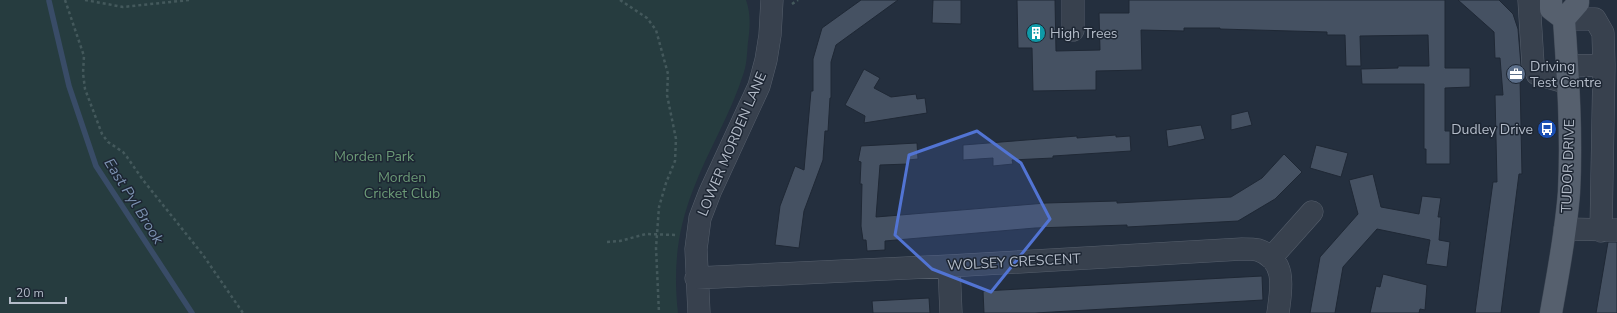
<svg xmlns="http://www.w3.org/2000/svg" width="1617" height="313" viewBox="0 0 1617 313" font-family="'Nunito Sans',sans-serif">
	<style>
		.green { fill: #263c3f }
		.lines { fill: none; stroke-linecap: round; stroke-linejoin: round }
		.stream { stroke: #394c67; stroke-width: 5.5 }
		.building { fill: #455162; stroke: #1f2835 }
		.minor-casing { stroke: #565f6c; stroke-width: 23 }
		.major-casing { stroke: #414a57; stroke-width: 23 }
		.path { stroke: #44595c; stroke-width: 2.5; stroke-dasharray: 3 3; stroke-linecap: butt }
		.minor { stroke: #38414e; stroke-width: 22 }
		.major { stroke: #56606e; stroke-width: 22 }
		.marked { fill: #5274d3; fill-opacity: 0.2; stroke: #5274d3; stroke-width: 3; stroke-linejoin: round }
		.labels { text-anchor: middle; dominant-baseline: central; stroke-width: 3; stroke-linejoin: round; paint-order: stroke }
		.poi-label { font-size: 14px; fill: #b4bcc9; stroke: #1d2633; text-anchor: start }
		.street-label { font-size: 14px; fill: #b4bcc9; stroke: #1d2633 }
		.park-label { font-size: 14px; fill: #6b9a76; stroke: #1d2633 }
		.water-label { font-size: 15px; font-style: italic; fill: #7c92b1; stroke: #1d2633 }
	</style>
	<rect width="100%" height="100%" fill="#242f3e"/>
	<!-- green -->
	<path class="green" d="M0,0H746C751,13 750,29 748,42C747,52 747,63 744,72C731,114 708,150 693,190C677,231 673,269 678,313H0Z"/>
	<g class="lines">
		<!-- stream -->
		<path class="stream" d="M49,1L69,86L96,166L192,313"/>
	</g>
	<!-- building -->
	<path class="building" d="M861,0H898L836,45L831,62V98H830L828,131H825L823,160L804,211L799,248L775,245L780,206L795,166L804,170L811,91H813V59L822,28Z
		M933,0H961V24L932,23Z
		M1017,0H1055L1056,51L1100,50L1099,13H1129V0H1445V68H1470V87L1445,88V131H1450V164H1426V149H1424V84H1362L1361,69L1398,68V66H1429L1428,35L1360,36L1361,66H1346L1345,35H1327V32L1220,29V28H1184V31L1141,30L1142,70L1096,71V90L1033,91L1032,48H1018Z
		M1458,0H1499L1513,14L1518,29L1522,78H1520L1522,174H1519L1501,313H1475L1493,182H1497L1495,95H1503L1500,58H1495L1494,32Z
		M864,69L880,78L874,88L891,97L916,94L917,99L925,98L927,113L864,123L865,116L845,105Z
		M1248,111L1252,125L1231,130V115Z
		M1201,125L1205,139L1168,147L1166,130Z
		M1116,135V137L1130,136L1131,151L1053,156V158L1012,160L1013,164L993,166V158L963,160V145L1077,136V138Z
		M917,143L918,159L908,160V164L880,165L876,217L1046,203L1117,201V203L1231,197L1262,178L1284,154L1302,172L1275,199L1238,221L1127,227V225L1035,228L885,241V250L867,251L866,240H863L861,226L862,184H860L861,162L858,161L861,146Z
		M1316,145L1348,153L1341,177L1310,168Z
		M1373,174L1381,207L1419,214L1422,196L1441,198L1438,217H1441L1439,240L1450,242L1447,267L1426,264L1430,240L1377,229L1343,267L1335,313H1310L1320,257L1358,214L1349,180Z
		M1608,242H1617V313H1596Z
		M1383,274L1427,285L1425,310L1420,309L1419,313H1370L1376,286L1380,287Z
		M1262,276L1263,300L1035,313H984L983,291Z
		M929,298L930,313H873L872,301Z"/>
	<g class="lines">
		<defs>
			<path id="minor" d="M1529,0L1533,64L1537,74L1568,83
				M1564,19H1595L1603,33L1604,65L1601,231
				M1073,30V0
				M1567,66L1604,65
				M1565,229L1617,230
				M1271,258L1312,212
				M949,266L951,313
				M696,278L949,266L1242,249C1247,249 1254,249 1258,250C1288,260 1281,290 1278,313
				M699,313L696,249L700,218L710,192L759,86L766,60L770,35L772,0"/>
			<path id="major" d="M1551,0V9L1564,19
				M1551,313C1558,273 1566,233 1569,192C1572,135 1568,76 1564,19L1578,3V0"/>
		</defs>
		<!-- minor casing -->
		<use href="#minor" class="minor-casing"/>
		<!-- major casing -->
		<use href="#major" class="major-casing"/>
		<!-- path -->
		<path class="path" d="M65,0L84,56L83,73L85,89L102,134L108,142L123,152L127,157L143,180L203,255L243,313
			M85,0L123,7L189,0
			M620,0L647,18L656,30L668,74L667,95L676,139L675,161L666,183L659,207L656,248L659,313
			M792,4L798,0
			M607,242L620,241L646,234L678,235"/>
		<!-- minor -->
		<use href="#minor" class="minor"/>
		<!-- major -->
		<use href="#major" class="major"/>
	</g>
	<!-- marked area -->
	<path class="marked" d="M977,131L1021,163L1050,219L991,292L932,269L895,235L909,155Z"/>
	<!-- icons -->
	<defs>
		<symbol id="building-disc" viewBox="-11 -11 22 22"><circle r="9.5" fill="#0f9aa8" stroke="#1d2633"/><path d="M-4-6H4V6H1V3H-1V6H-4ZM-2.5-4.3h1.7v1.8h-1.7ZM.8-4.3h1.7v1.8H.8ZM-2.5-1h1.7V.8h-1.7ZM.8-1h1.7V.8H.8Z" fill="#fff"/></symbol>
		<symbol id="office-disc" viewBox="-11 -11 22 22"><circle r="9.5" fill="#5c6f8a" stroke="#1d2633"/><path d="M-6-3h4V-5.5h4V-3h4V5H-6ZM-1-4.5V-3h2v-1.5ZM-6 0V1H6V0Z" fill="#fff"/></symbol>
		<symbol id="bus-disc" viewBox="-11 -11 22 22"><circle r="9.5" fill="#1a4fb4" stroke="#1d2633"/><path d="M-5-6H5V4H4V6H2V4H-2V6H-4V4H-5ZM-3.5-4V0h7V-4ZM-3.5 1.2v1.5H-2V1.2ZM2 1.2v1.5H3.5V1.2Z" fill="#fff"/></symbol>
	</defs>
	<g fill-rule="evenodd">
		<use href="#building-disc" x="1025" y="22" width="22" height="22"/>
		<use href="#office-disc" x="1505" y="63" width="22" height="22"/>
		<use href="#bus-disc" x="1536" y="118" width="22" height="22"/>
	</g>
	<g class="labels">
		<!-- poi labels -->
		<g class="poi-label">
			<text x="1050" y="33">High Trees</text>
			<text x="1530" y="66">Driving<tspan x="1530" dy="16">Test Centre</tspan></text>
			<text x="1533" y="129" text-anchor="end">Dudley Drive</text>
		</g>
		<!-- street labels -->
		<g class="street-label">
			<text transform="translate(732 144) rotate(-67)">LOWER MORDEN LANE</text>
			<text transform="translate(1568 166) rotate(-88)">TUDOR DRIVE</text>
			<text transform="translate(1014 262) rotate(-3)">WOLSEY CRESCENT</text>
		</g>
		<!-- park labels -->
		<g class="park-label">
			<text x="374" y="156">Morden Park</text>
			<text x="402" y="177">Morden<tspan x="402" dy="16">Cricket Club</tspan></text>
		</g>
		<!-- water labels -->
		<g class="water-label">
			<text transform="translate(134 201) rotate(58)">East Pyl Brook</text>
		</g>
	</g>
	<!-- scale -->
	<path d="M10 297v6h56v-6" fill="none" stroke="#b4bcc9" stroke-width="2"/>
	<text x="16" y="297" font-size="12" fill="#b4bcc9" stroke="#1d2633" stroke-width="3" paint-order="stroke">20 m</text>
</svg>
